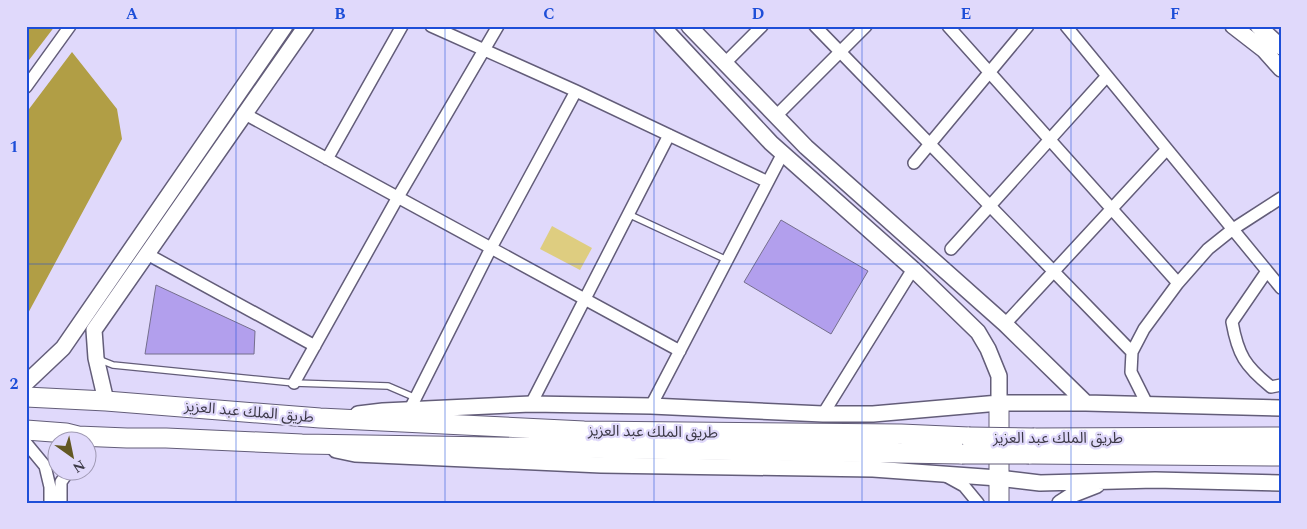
<svg xmlns="http://www.w3.org/2000/svg" width="1307" height="529" viewBox="0 0 1307 529" font-family="Spectral,'Noto Sans Arabic',serif">
	<style>
		.green { fill: #decd80 }
		.forest { fill: #b19e45 }
		.building { fill: #b29fed; stroke: #756f8d }
		.lines { fill: none; stroke-linecap: round; stroke-linejoin: round }
		.service-casing { stroke: #635d79; stroke-width: 8 }
		.minor-casing { stroke: #635d79; stroke-width: 14 }
		.tertiary-casing { stroke: #635d79; stroke-width: 18 }
		.primary-casing { stroke: #635d79; stroke-width: 21 }
		.service { stroke: #fff; stroke-width: 5.5 }
		.minor { stroke: #fff; stroke-width: 11 }
		.tertiary { stroke: #fff; stroke-width: 15 }
		.primary { stroke: #fff; stroke-width: 19 }
		.primary-bridge-casing { stroke: #635d79; stroke-width: 21; stroke-linecap: butt }
		.primary-bridge { stroke: #fff; stroke-width: 19 }
		.grid { fill: none; stroke: #1d4ed8; stroke-width: 1; stroke-opacity: 0.55 }
		.labels { text-anchor: middle; dominant-baseline: central; stroke-width: 4.5; stroke-linejoin: round; paint-order: stroke }
		.street-label { font-size: 15px; fill: #3d3a48; stroke: #e0d9fb }
		.neatline { fill: none; stroke: #1d4ed8; stroke-width: 2 }
		.grid-label { font-size: 16px; text-anchor: middle; font-weight: bold; fill: #1d4ed8 }
	</style>
	<rect width="100%" height="100%" fill="#e0d9fb"/>
	<!-- green -->
	<path class="green" d="M552,226L592,248L580,270L540,249Z"/>
	<!-- forest -->
	<path class="forest" d="M26,26H55L26,64Z
		M72,52L117,109L122,139L26,317V113Z"/>
	<!-- building -->
	<path class="building" d="M781,220L868,271L831,334L744,282Z
		M156,285L255,331L254,354H145Z"/>
	<g class="lines">
		<defs>
			<path id="service" d="M628,214L727,260
				M98,359L113,365L294,383L388,386L416,398"/>
			<path id="minor" d="M431,26L576,91L768,182
				M815,26L1132,352
				M948,26L1178,283
				M1066,26L1281,288
				M725,63L762,26
				M26,87L70,26
				M245,114L680,351
				M776,116L866,26
				M327,159L402,26
				M914,163L1028,26
				M951,249L1107,76
				M147,254L315,346
				M1267,271L1232,322C1238,355 1245,366 1271,387L1281,385
				M1005,324L1167,149
				M294,383L398,197L498,26
				M531,404L669,135
				M1147,404L1131,372L1132,352L1144,329L1178,283L1208,249L1233,229L1281,198
				M651,406L783,153
				M409,411L491,248L576,91
				M823,414L913,269
				M26,443L45,466L50,487V503
				M944,475L964,486L978,503
				M61,503V482L68,472"/>
			<path id="tertiary" d="M662,26L771,143L913,269L978,332L988,349L999,376V403
				M689,26L806,147L1005,324L1086,403
				M1233,26L1264,50L1281,69
				M1258,26L1281,47
				M26,383L63,348L285,26
				M106,401L96,358L94,330L306,26
				M358,414L383,411L531,404L651,406L823,414H873L999,403H1086L1281,408
				M336,450L355,454L601,465L873,469L998,478L1040,483L1155,480L1281,483
				M1060,503L1074,494L1097,485"/>
			<path id="primary" d="M26,397L106,401L320,418L584,431L901,434L969,437
				M26,430L66,433L78,436L127,438H166L302,444L962,454
				M1034,438L1281,437
				M1029,454L1281,456
				M999,503V403"/>
		</defs>
		<!-- service casing -->
		<use href="#service" class="service-casing"/>
		<!-- minor casing -->
		<use href="#minor" class="minor-casing"/>
		<!-- tertiary casing -->
		<use href="#tertiary" class="tertiary-casing"/>
		<!-- primary casing -->
		<use href="#primary" class="primary-casing"/>
		<!-- service -->
		<use href="#service" class="service"/>
		<!-- minor -->
		<use href="#minor" class="minor"/>
		<!-- tertiary -->
		<use href="#tertiary" class="tertiary"/>
		<!-- primary -->
		<use href="#primary" class="primary"/>
		<defs>
			<path id="primary-bridge" d="M969,437L1034,438
				M962,454H1029"/>
		</defs>
		<!-- primary-bridge casing -->
		<use href="#primary-bridge" class="primary-bridge-casing"/>
		<!-- primary-bridge -->
		<use href="#primary-bridge" class="primary-bridge"/>
	</g>
	<!-- grid -->
	<path class="grid" d="M236,26V503M445,26V503M654,26V503M862,26V503M1071,26V503M26,264H1281"/>
	<g class="labels">
		<!-- street labels -->
		<g class="street-label">
			<text transform="translate(249 412) rotate(5)">طريق الملك عبد العزيز</text>
			<text transform="translate(653 432) rotate(1)">طريق الملك عبد العزيز</text>
			<text x="1058" y="438">طريق الملك عبد العزيز</text>
		</g>
	</g>
	<!-- border -->
	<rect width="1307" height="529" fill="none" stroke="#e0d9fb" stroke-width="55"/>
	<!-- north arrow -->
	<g transform="translate(72 456) rotate(147)"><circle r="24" fill="#e0d9fb" stroke="#9f99b3"/>
	<path d="M0-4L9 19L0 12L-9 19Z" fill="#635824"/>
	<text y="-8" font-size="14" font-weight="bold" text-anchor="middle" fill="#3d3a48">N</text>
	</g>
	<rect x="28" y="28" width="1252" height="474" class="neatline"/>
	<g class="grid-label">
		<text x="132" y="19">A</text>
		<text x="340" y="19">B</text>
		<text x="549" y="19">C</text>
		<text x="758" y="19">D</text>
		<text x="966" y="19">E</text>
		<text x="1175" y="19">F</text>
		<text x="14" y="152">1</text>
		<text x="14" y="389">2</text>
	</g>
</svg>
